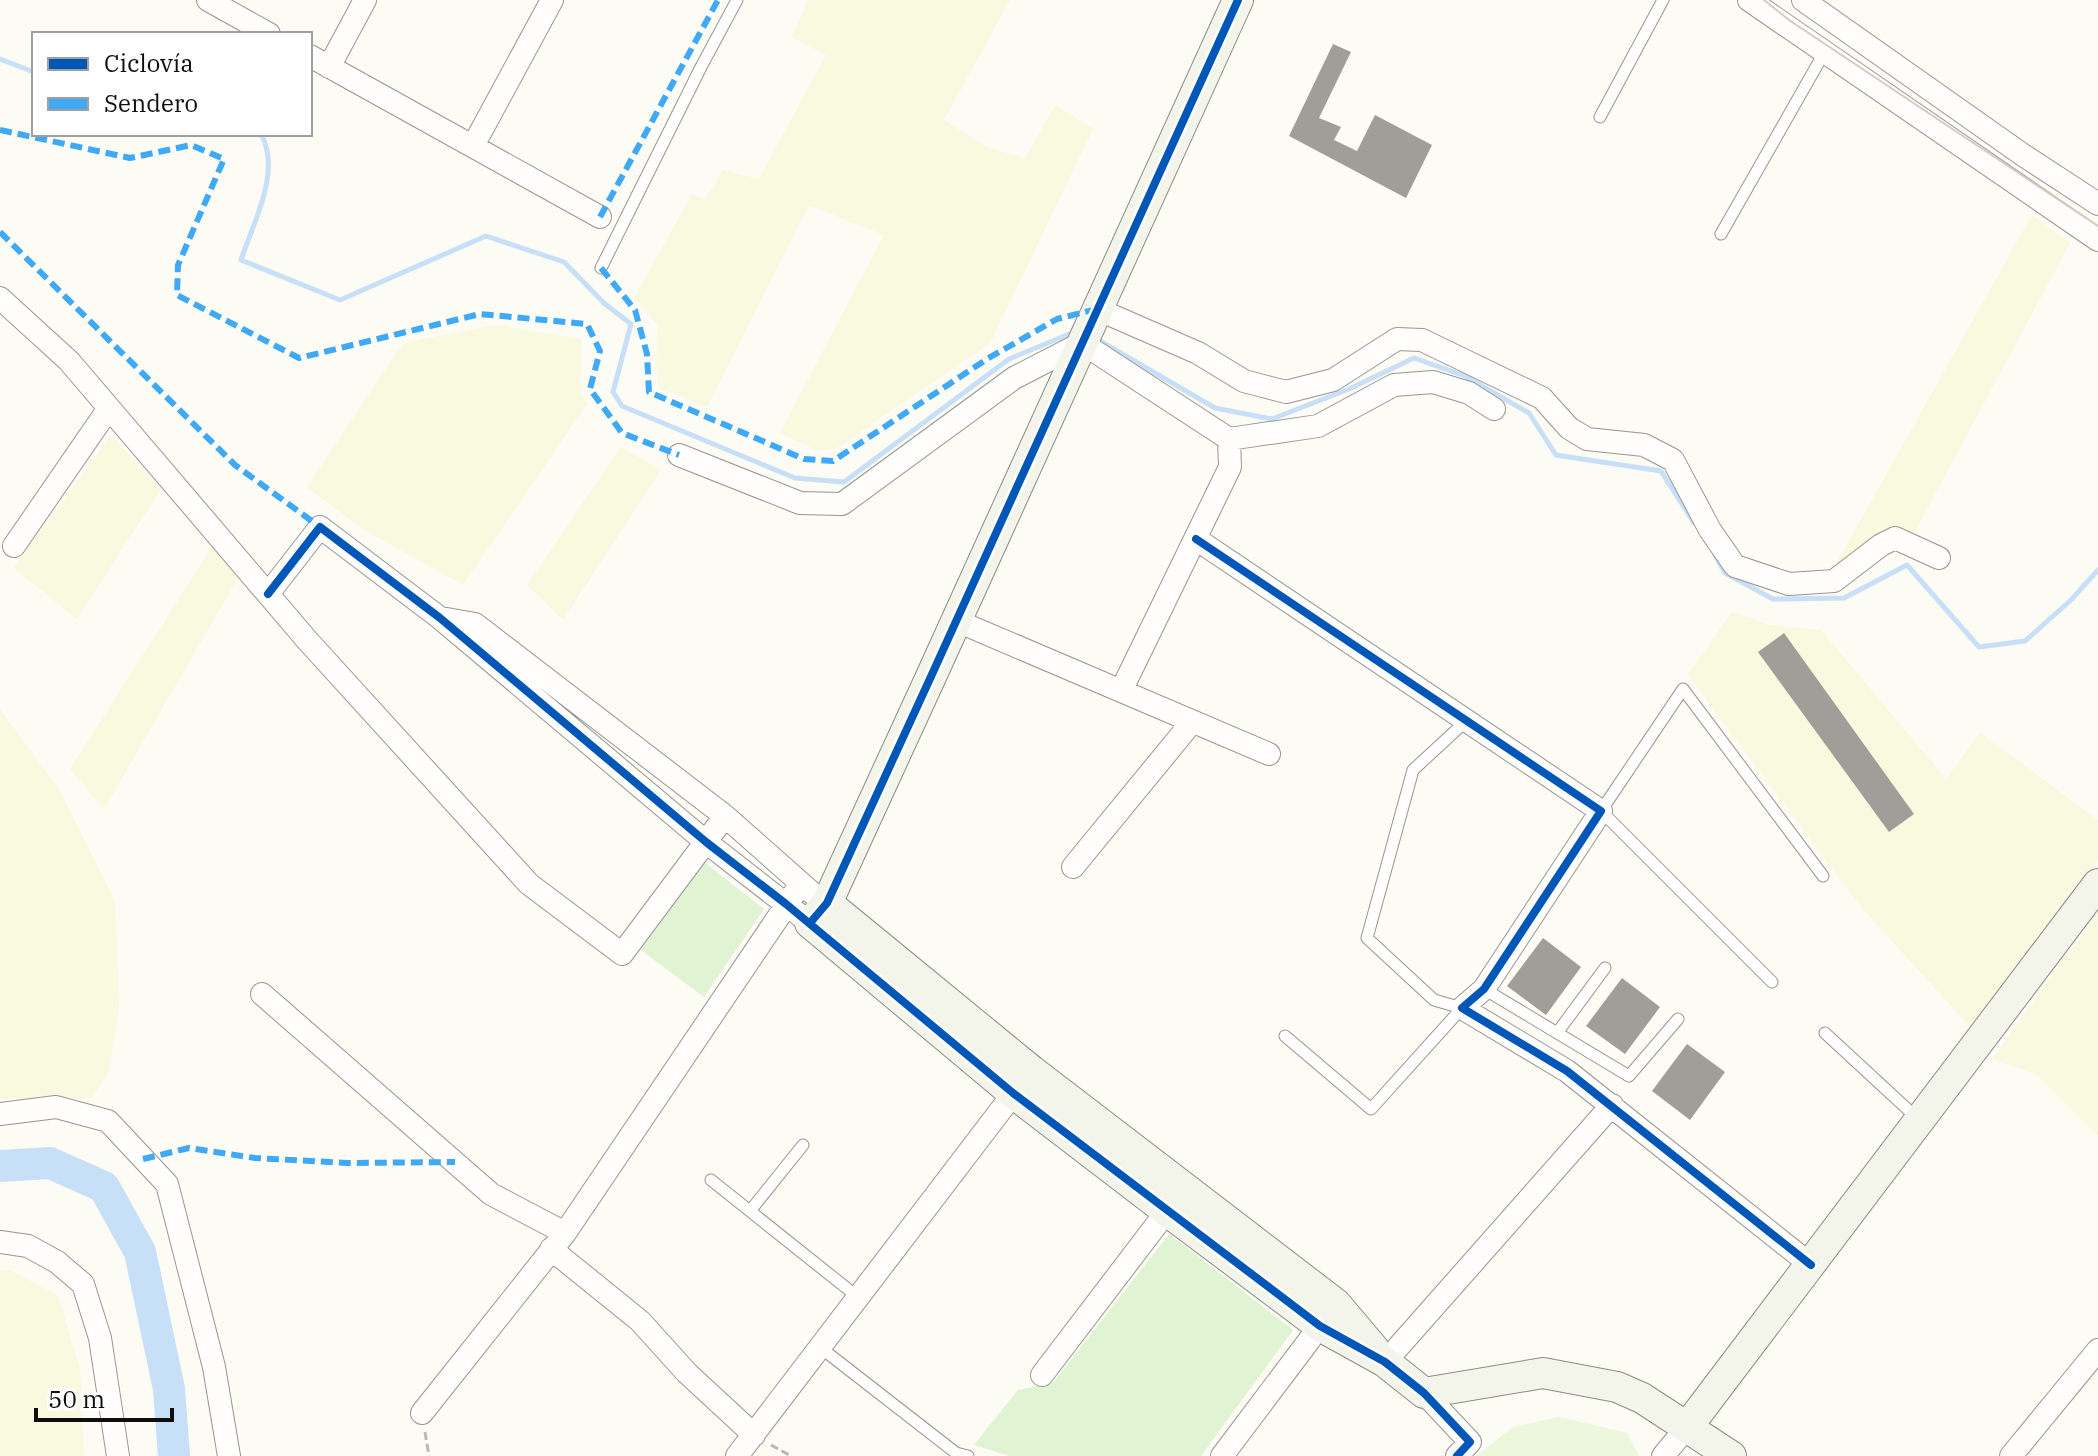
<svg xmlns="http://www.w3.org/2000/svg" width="2098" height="1456" viewBox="0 0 2098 1456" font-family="'IBM Plex Serif',serif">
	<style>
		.farmland { fill: #f8f9df }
		.green { fill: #e0f3d2 }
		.pitch { fill: #ecf7dc }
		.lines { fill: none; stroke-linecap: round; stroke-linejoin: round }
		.stream { stroke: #c8dff8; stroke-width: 5 }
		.river { stroke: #c8dff8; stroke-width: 32 }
		.building { fill: #9f9e99 }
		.lane-casing { stroke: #959592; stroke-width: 13 }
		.street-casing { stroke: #959592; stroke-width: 24 }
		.secondary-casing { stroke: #8c8b88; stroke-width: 32 }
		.path { stroke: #b8b8b7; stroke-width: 3; stroke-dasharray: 8 4; stroke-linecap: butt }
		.lane { stroke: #fffefd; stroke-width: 11 }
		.street { stroke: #fffefd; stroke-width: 22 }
		.secondary { stroke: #f4f5ea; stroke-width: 30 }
		.tram { stroke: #d9c7c4; stroke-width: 2 }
		.quiet { stroke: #3fa9f5; stroke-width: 6; stroke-dasharray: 12 6; stroke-linecap: butt }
		.cycleway-casing { stroke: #fff; stroke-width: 13 }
		.cycleway { stroke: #0057b8; stroke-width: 8 }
	</style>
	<rect width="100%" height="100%" fill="#fcfbf4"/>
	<!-- farmland -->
	<path class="farmland" d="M808,0H1010L944,120L985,146L1025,159L1055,105L1093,129L990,343L837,448L818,451L780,433L884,235L809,205L707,407L659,387L656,367L658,326L635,297L692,194L705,200L723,170L759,179L826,55L792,37Z
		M2032,215L2070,243L1913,535L1831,573Z
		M496,325L581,339L580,389L587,404L463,585L361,528L307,487L403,343Z
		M111,435L161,489L77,619L14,568Z
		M621,447L661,470L563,620L527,585Z
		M212,547L238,578L104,809L70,769Z
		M1732,612L1770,625L1821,630L1946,779L1980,733L2098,820V860L1973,1030L1860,906L1688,675Z
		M0,709L60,791L115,901L119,1006L109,1071L92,1098L0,1099Z
		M2098,912V1136L2036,1074L1992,1059Z
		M0,1270L12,1271L58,1296L80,1369L84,1456H0Z"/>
	<!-- green -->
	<path class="green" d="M704,862L764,909L704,997L641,950Z
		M1169,1234L1293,1330L1201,1456H1010L974,1445L1018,1390L1053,1383Z"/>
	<!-- pitch -->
	<path class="pitch" d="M1559,1417L1627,1433L1639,1456H1476L1513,1427Z"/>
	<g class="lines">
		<!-- stream -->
		<path class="stream" d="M0,59L34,72
			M261,134C282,172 253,223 241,260L340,300L486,236L564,262L605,304L631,324L613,392L622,406L795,478L844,482L1009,359L1074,332
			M1095,338L1215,408L1272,419L1349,389L1414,358L1465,376L1529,413L1556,455L1661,471L1694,523
			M1715,555L1725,573L1773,599L1844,598L1907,565L1979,647L2025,641L2071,600L2098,570"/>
		<!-- river -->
		<path class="river" d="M0,1166L50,1163L104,1187L140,1252L169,1389L174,1456"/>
	</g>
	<!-- building -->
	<path class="building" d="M1333,44L1351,52L1319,118L1341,127L1334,140L1357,151L1375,115L1432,145L1406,198L1289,136Z
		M1784,633L1914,814L1889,832L1758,652Z
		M1543,938L1581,967L1546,1015L1507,986Z
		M1622,978L1660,1007L1625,1054L1586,1026Z
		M1687,1044L1725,1072L1690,1120L1652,1091Z"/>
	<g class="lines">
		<defs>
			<path id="lane" d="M1600,117L1663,0
				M1721,234L1824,53
				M601,268L701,67L737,0
				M1772,982L1601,811L1683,689L1823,876
				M1484,989L1629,1076L1678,1019
				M1557,1033L1605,968
				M1825,1033L1917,1118
				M1285,1036L1371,1109L1462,1008L1434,1000L1367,938L1413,770L1465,722
				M711,1180L859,1298
				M750,1211L803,1145
				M821,1348L956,1453L968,1456"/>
			<path id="street" d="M208,0L269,34
				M1749,0L2098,240
				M1803,0L2023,155L2098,204
				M310,56L600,217
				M329,67L365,0
				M473,146L552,0
				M0,298L69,361L307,640L529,884L622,954L725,816
				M1097,309L1198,353L1244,381L1286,392L1333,380L1397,339L1422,340L1542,398L1569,428L1587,439L1644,445L1673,460L1710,530L1735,566L1789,584L1834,581L1881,545L1895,538L1939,558
				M1229,439L1318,426L1394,385L1433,382L1469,393L1494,409
				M679,455L800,503L842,504L1014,378L1082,343L1229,439L1230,467L1121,691
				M1196,539L1601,811L1484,989L1462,1008L1567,1071L1811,1265
				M14,546L109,408
				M268,594L320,527L440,618L706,842L810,923
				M441,618L475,624L725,816L812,893
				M957,621L1269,754
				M1073,867L1192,722
				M262,994L491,1194L565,1233
				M0,1114L56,1107L108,1121L167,1184L214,1367L229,1456
				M0,1242L28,1246L57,1262L83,1284L100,1338L118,1456
				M551,1249L640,1321L687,1373L754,1435
				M1385,1362L1612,1105
				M1042,1375L1167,1211
				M1424,1393L1470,1442L1457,1456
				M422,1413L565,1233L800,885
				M737,1456L1023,1081
				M1222,1456L1329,1314
				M1663,1456L1688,1426
				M2011,1456L2098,1350"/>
			<path id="secondary" d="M1238,0C1100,301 966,603 827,903L810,923L1013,1093L1167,1211L1320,1326L1385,1362L1424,1393L1543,1373L1617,1387L1642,1398L1731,1456
				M827,903L1032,1071L1336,1304L1374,1349
				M1688,1426L2098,884"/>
		</defs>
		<!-- lane casing -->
		<use href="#lane" class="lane-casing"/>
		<!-- street casing -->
		<use href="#street" class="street-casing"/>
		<!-- secondary casing -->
		<use href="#secondary" class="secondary-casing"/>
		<!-- path -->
		<path class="path" d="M425,1432L429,1456
			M771,1445L791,1456"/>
		<!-- lane -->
		<use href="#lane" class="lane"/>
		<!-- street -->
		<use href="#street" class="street"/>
		<!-- secondary -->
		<use href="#secondary" class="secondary"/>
		<!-- tram -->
		<path class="tram" d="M1764,0L1789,20L2098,226"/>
		<!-- quiet -->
		<path class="quiet" d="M0,130L130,158L191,145L224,159L178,265L177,295L299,358L480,314L587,324L600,351L590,389L622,433L679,455
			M600,217L718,0
			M0,232L235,465L320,527
			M601,268L635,310L647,354L649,392L804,459L833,461L987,359L1057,319L1097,309
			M143,1159L189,1148L255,1158L347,1163L455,1162"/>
		<defs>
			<path id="cycleway" d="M1196,539L1601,811L1484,989L1462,1008L1567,1071L1811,1265
				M268,594L320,527L440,618L706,842L786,904L1013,1093L1320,1326L1385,1362L1424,1393L1470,1442L1457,1456
				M810,923L827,903C966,603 1100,301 1238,0"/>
		</defs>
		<!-- cycleway casing -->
		<use href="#cycleway" class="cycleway-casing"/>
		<!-- cycleway -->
		<use href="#cycleway" class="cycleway"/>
	</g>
	<!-- legend -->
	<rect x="32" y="32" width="280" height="104" fill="#ffffff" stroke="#9f9f9f" stroke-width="2"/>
	<rect x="48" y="58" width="40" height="12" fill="#0057b8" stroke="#9f9f9f" stroke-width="2"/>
	<text x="104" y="72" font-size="24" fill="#0e0e0e">Ciclovía</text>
	<rect x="48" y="98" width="40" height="12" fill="#3fa9f5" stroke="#9f9f9f" stroke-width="2"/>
	<text x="104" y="112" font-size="24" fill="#0e0e0e">Sendero</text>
	<!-- scale -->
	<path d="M36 1408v12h136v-12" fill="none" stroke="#0e0e0e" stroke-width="4"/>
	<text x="48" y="1408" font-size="24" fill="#0e0e0e" stroke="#ffffff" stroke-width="6" paint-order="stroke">50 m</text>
</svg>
